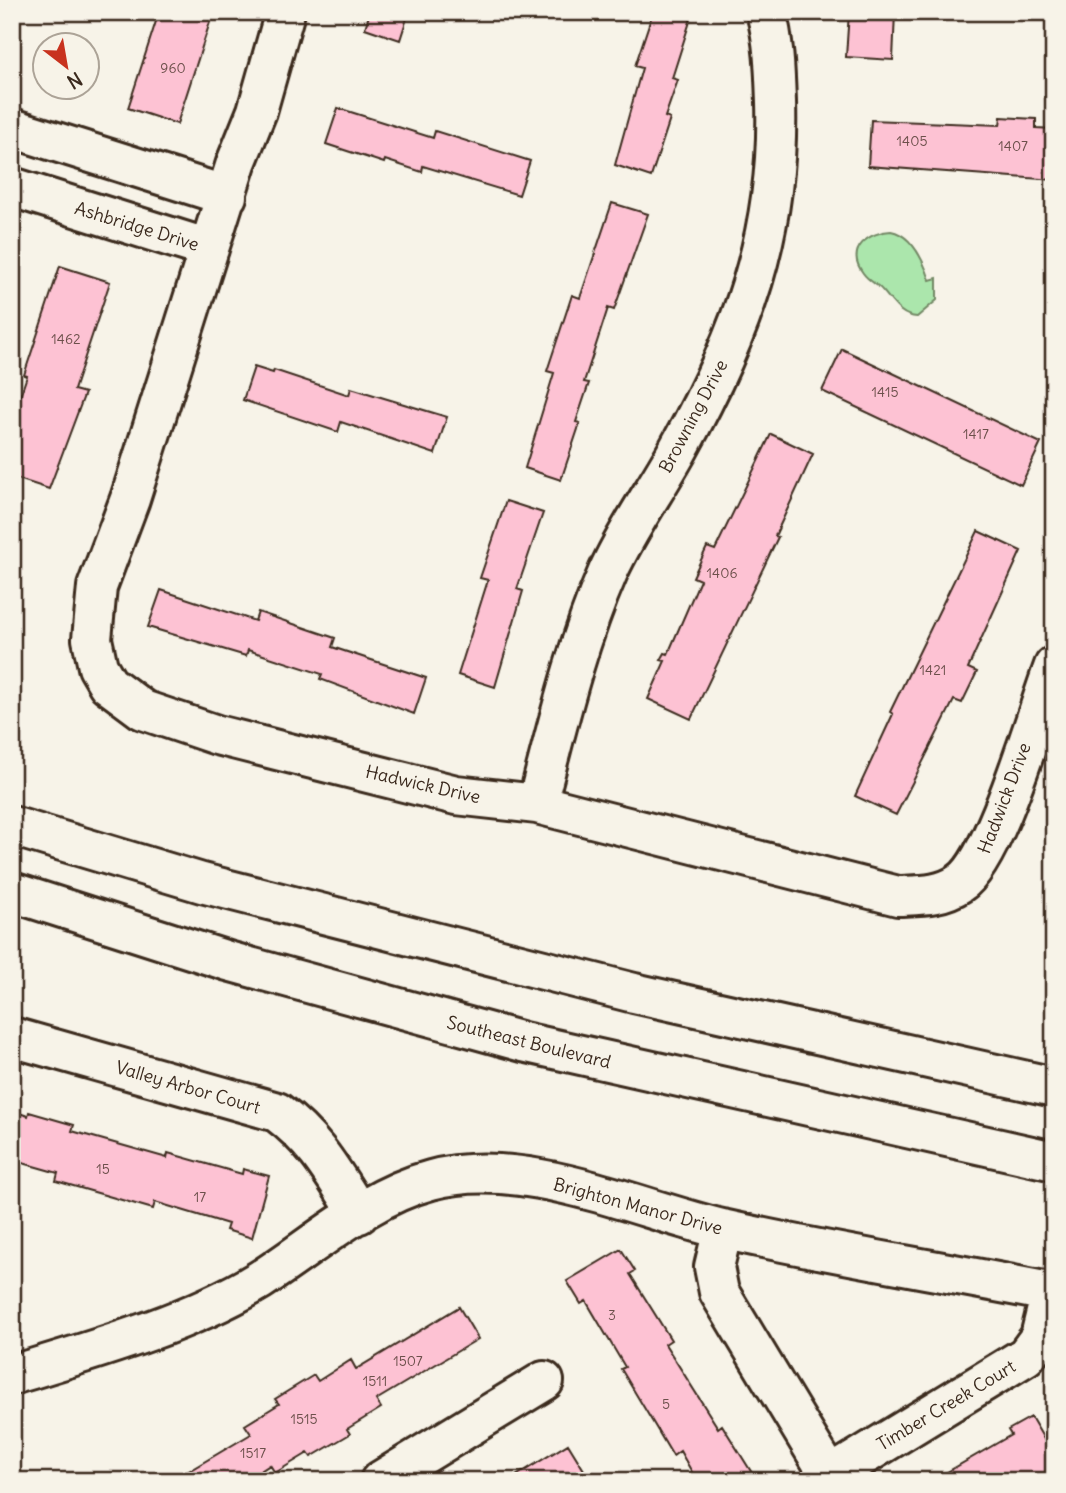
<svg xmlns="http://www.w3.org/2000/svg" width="1066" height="1493" viewBox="0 0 1066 1493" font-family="Delius,sans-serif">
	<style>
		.green { fill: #abe6ac; stroke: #738865; stroke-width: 2 }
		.building { fill: #fdc2d3; stroke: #3b2a1e; stroke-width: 2 }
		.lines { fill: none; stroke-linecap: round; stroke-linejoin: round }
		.minor-casing { stroke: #3b2a1e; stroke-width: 44 }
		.major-casing { stroke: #3b2a1e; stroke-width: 44 }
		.minor { stroke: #f7f3e8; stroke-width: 38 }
		.major { stroke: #f7f3e8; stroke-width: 38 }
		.labels { text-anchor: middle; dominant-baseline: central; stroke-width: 5; stroke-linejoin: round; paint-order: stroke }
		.number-label { font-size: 14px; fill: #6c504b }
		.street-label { font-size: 18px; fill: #3b2a1e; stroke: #f7f3e8 }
	</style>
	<rect width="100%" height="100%" fill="#f7f3e8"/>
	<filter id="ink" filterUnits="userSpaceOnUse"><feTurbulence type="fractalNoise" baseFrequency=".0143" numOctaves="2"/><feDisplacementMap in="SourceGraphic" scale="14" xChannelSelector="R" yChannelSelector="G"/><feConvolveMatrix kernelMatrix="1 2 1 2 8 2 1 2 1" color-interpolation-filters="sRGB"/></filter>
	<g filter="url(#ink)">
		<!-- green -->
		<path class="green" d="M891,231C912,235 924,262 930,280L937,278V300L917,317C899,317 891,298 879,287C874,283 867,279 863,273C845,249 869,232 891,231Z"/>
		<!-- building -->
		<path class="building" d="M159,12H221L219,18L212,16L177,124L128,108Z
			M370,12H409L400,40L365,28Z
			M653,12H693L672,78L678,80L665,117L670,119L651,177L615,165L642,68L635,66Z
			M849,12H895L893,60L846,57Z
			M338,108L433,138L435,131L530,161L519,195L423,166L422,172L385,160L384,163L326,144Z
			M1001,117L1036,119V128L1054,129V180L868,166L871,120L1000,125Z
			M612,203L648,214L614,310L608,308L584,382L589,383L576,422L580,423L561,480L525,468L554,373L547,371L572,295L580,298Z
			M60,266L110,282L74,390L85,393L49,489L12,477V433L18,416L14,414L27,376L24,375Z
			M842,349L1041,443L1021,485L822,391Z
			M254,367L273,373L274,370L349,395L351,388L447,417L435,454L341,422L338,432L243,400Z
			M771,434L813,454L775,536L778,537L691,719L648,699L665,661L661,660L665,653L668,654L700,580L693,577L707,547L715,550Z
			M506,501L543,513L517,589L523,591L495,687L458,675L488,580L480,578Z
			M978,531L1021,551L968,668L977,672L962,703L954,700L896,815L855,796L893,714L890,712Z
			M161,590L255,621L258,612L335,638L332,647L426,678L414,714L320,679L322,674L248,650L246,656L148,627Z
			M12,1106L20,1108L19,1113L28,1116L29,1112L74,1125L72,1131L167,1158L168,1153L242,1174L243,1169L269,1176L252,1238L226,1230L228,1224L155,1202L153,1209L56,1181L58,1173L12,1160Z
			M621,1249L635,1271L630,1274L671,1340L665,1344L718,1428L722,1425L757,1481H697L680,1451L673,1456L621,1369L625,1367L586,1301L581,1304L567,1281Z
			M459,1307L478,1339L376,1400L381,1408L347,1429L350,1434L311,1457L308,1453L275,1473L270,1465L245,1481H172L251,1434L245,1425L279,1404L275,1399L314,1375L318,1381L351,1360L356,1369Z
			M1031,1417L1054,1456V1477L1048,1481H947L944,1474L1011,1435L1008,1430Z
			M568,1444L587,1475L577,1481H508Z"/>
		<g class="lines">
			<defs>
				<path id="minor" d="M285,12L257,111L236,163L130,499L97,587L92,639L98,667L108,684L143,710L217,735L456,795L537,804L898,896C920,895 941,896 960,883C995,861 1037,711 1054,666
					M12,128L227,196
					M12,187L209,249
					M537,804C557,727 576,645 608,572C628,528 656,490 679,448C742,334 780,233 776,102C775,73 774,40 766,12
					M12,1037L277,1112C316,1141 333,1173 359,1214
					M723,1229L714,1267L719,1292L830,1476L1026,1356L1040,1337L1051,1292
					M12,1375C91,1351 190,1323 260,1280C315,1245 367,1197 431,1180C522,1155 634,1208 722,1229C832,1254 944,1271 1054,1293
					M380,1481L544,1381"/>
				<path id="major" d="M12,826L202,883L634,993L1054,1087
					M12,892L228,961L523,1042L1054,1161"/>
			</defs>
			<!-- minor casing -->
			<use href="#minor" class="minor-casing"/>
			<!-- major casing -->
			<use href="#major" class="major-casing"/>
			<!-- minor -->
			<use href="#minor" class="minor"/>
			<!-- major -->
			<use href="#major" class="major"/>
		</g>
	</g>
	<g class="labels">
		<!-- number labels -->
		<g class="number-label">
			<text x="173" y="68">960</text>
			<text x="912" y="141">1405</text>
			<text x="1013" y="146">1407</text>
			<text x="66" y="339">1462</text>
			<text x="885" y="392">1415</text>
			<text x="976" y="434">1417</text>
			<text x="722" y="573">1406</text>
			<text x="933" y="670">1421</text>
			<text x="103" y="1169">15</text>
			<text x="200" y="1197">17</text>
			<text x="612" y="1315">3</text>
			<text x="408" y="1361">1507</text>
			<text x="375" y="1381">1511</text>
			<text x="666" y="1404">5</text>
			<text x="304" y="1419">1515</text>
			<text x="253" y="1453">1517</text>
		</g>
		<!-- street labels -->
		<g class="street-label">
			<text transform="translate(137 226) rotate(17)">Ashbridge Drive</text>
			<text transform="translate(693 416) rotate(-62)">Browning Drive</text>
			<text transform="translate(423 784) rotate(13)">Hadwick Drive</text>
			<text transform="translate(1004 798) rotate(-69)">Hadwick Drive</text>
			<text transform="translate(529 1042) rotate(14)">Southeast Boulevard</text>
			<text transform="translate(188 1087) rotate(16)">Valley Arbor Court</text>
			<text transform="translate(638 1206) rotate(15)">Brighton Manor Drive</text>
			<text transform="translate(946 1405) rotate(-31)">Timber Creek Court</text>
		</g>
	</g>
	<!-- margin -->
	<rect width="1066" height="1493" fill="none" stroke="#f7f3e8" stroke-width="42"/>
	<rect x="21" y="21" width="1024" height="1451" fill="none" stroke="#3b2a1e" stroke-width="2.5" filter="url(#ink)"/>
	<!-- north arrow -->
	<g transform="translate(66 66) rotate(149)"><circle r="33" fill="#f7f3e8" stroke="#aca397" stroke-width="2"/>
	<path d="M0-5L12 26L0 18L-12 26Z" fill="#c8321e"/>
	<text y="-10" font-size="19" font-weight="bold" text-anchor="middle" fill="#3b2a1e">N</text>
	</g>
</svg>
